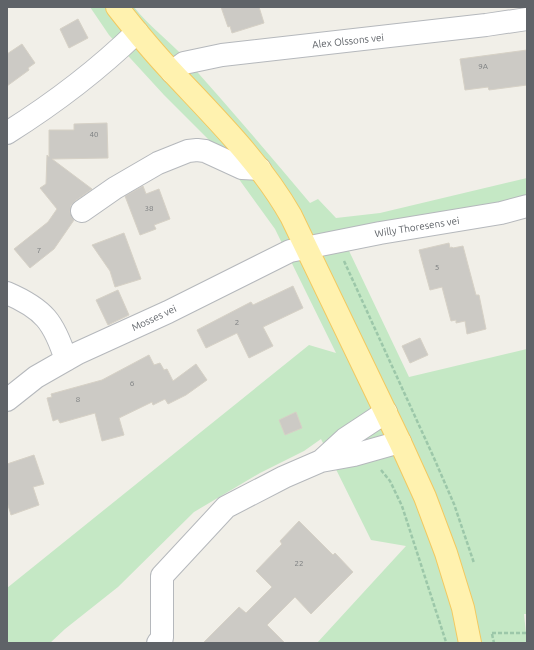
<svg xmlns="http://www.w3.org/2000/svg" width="534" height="650" viewBox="0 0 534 650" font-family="Ubuntu,sans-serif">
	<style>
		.green { fill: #c5e8c5 }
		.building { fill: #cccac5; stroke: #d6d1c6 }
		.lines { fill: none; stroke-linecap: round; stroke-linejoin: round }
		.minor-casing { stroke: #b5b8bc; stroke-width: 24 }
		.major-casing { stroke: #f2c960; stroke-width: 24 }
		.path { stroke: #9cc7a9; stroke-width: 2.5; stroke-dasharray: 4 2; stroke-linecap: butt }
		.minor { stroke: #fff; stroke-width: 22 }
		.major { stroke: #fff2af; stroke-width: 22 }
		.labels { text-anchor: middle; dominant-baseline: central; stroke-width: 4; stroke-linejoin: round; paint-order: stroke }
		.number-label { font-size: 8px; fill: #7a7d7f }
		.street-label { font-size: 10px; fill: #5f6368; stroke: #fff }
	</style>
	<rect width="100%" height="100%" fill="#f1efe8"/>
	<!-- green -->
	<path class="green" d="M90,7H134C149,26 168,40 184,57C227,105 269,154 310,203L318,199L336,218L380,213L527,178V198L341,234L409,377L527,349V614H524L527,643H317L406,546L371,540L321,439L304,451L260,473L194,512L118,587L65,629L50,643H7V588L309,345L336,353L275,229L215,146L164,95L109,35Z"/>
	<!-- building -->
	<path class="building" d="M221,7H259L264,23L232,33L230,26L228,27Z
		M78,19L88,38L69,48L60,29Z
		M22,44L35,63L28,68L29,70L7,86V54Z
		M527,50V85L489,90L488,87L465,90L460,59Z
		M107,123L108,158L52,159L92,189L75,201L71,205L70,212L74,220L54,249L30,268L14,249L48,222L57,209L40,188L46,184L47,155L49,157V130H74V124Z
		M143,186L146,194L159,189L170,219L154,225L156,229L140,235L125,196Z
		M124,233L141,279L115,287L110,271L92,245Z
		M449,243L450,248L452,247L453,248L463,246L476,295H479L486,329L467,334L465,321L456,323V320L451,321L442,287L430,290L419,250Z
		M293,286L303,308L263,327L273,346L249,358L237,333L206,348L197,330L251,302L253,305Z
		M118,290L129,315L108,325L96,300Z
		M420,338L428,355L410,363L402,346Z
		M149,355L154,365L160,363L164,370L167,369L173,381L196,364L207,380L186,395L168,404L165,399L153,405L152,402L119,418L124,435L102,441L95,413L60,423L58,419L53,421L47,398L52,397L51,394L102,380Z
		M296,412L302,428L285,435L279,420Z
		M34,455L44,484L33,487L39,505L11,515L7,502V464Z
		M299,521L333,555L335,553L353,572L311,614L295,597L267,625L285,643H203L239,607L246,613L272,587L256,571L282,544L280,541Z"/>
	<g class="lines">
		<defs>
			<path id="minor" d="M172,72L184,63L222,55L486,25L527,19
				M7,133C53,104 98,70 137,32
				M82,211L115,188L158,163L188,151L197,150L205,151L242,168L260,169
				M7,293C44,309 54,322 66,360
				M7,400L36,377L78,353L168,312L290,251L380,233L501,213L527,206
				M321,461L345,439L386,412
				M158,643L162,638V576L226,507L284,477L321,461L354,455L400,442"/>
			<path id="major" d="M117,7C135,30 154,53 174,74C216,119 261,163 291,216L400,442L425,497L446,553L463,608L470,643"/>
		</defs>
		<!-- minor casing -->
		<use href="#minor" class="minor-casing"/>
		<!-- major casing -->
		<use href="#major" class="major-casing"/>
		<!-- path -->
		<path class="path" d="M344,261L434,458L454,504L474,563
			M381,470L390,481L402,506L446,642
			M492,633H527
			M492,634L494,643"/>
		<!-- minor -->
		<use href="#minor" class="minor"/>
		<!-- major -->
		<use href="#major" class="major"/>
	</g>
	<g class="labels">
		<!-- number labels -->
		<g class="number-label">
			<text x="483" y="66">9A</text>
			<text x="94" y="134">40</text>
			<text x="149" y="208">38</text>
			<text x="39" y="250">7</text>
			<text x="437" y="267">5</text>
			<text x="237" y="322">2</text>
			<text x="132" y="383">6</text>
			<text x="78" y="399">8</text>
			<text x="299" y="563">22</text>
		</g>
		<!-- street labels -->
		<g class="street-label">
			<text transform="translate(348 41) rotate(-6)">Alex Olssons vei</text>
			<text transform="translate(417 227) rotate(-9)">Willy Thoresens vei</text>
			<text transform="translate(154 318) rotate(-25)">Mosses vei</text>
		</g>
	</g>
	<!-- border -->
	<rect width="534" height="650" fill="none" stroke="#5f6368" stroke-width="16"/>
</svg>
